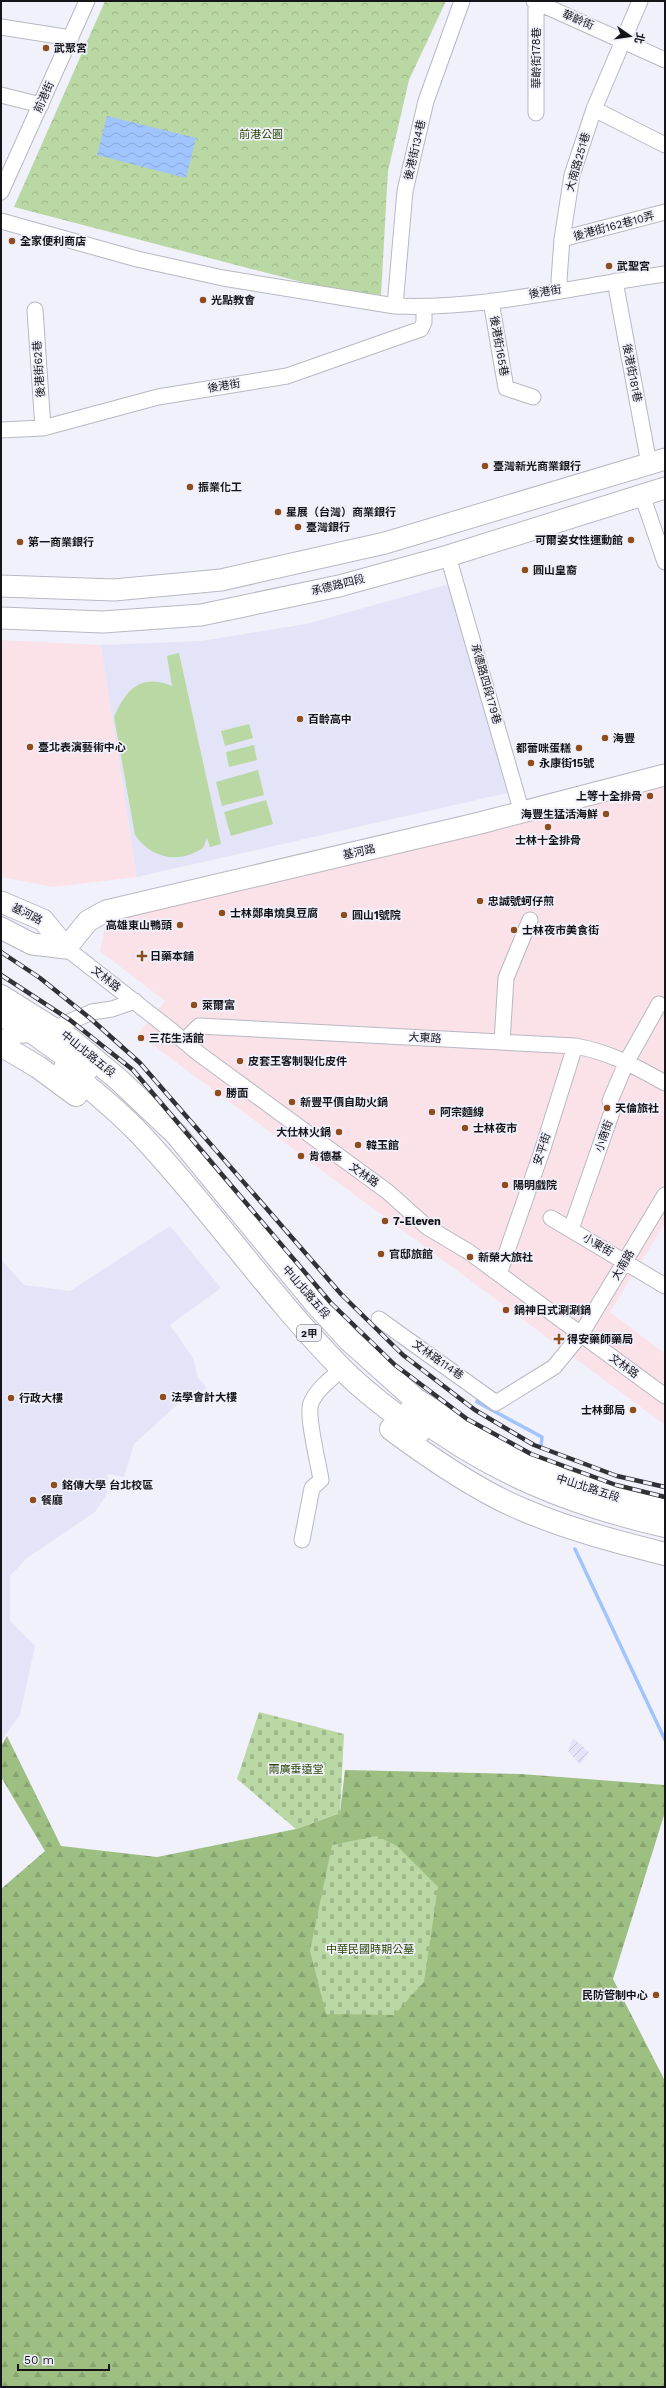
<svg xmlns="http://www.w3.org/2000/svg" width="666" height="2388" viewBox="0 0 666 2388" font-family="'Work Sans','Noto Sans TC',sans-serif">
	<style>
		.commercial { fill: #fbe1e8 }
		.industrial { fill: url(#industrial-furrows) }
		.built { fill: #e3e4f7 }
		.grass { fill: #bad8a3 }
		.forest { fill: url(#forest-firs) }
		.cemetery { fill: url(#cemetery-stones) }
		.park { fill: url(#park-crowns) }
		.water { fill: url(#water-waves) }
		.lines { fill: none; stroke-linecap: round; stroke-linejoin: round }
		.stream { stroke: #a0c4fe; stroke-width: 3.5 }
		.street-casing { stroke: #b7b8c2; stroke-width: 17 }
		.secondary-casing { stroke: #b7b8c2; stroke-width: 23 }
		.primary-casing { stroke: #b7b8c2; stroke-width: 24 }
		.street { stroke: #fff; stroke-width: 15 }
		.secondary { stroke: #fff; stroke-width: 21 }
		.primary { stroke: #fff; stroke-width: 22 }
		.rail-casing { stroke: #323236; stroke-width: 4.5 }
		.rail { stroke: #f1f1fc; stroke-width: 3; stroke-dasharray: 9; stroke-linecap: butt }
		.poi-dot { fill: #8f4c1c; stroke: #f1f1fc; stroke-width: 1.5 }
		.labels { text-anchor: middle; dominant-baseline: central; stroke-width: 3.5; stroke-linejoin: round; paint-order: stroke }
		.shield { fill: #f1f1fc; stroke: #57575d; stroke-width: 1 }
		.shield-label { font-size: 10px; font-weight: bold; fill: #151519 }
		.street-label { font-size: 11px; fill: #151519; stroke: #f1f1fc }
		.poi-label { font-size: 11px; font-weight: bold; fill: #151519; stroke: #f1f1fc; text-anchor: start }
		.park-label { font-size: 11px; fill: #294703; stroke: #f1f1fc }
	</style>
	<defs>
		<pattern id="industrial-furrows" width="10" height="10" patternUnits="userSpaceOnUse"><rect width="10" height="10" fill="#e3e4f7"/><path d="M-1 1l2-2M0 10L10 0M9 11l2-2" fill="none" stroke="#c2c3d3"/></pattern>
		<pattern id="forest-firs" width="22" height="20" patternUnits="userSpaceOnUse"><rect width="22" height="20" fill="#9dbf82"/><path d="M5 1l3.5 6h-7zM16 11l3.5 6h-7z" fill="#86a370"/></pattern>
		<pattern id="cemetery-stones" width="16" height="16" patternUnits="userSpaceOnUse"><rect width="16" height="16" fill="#bad8a3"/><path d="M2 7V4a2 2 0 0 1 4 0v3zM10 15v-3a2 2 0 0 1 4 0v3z" fill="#9fb88c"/></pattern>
		<pattern id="park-crowns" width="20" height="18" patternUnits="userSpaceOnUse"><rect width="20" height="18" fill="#bad8a3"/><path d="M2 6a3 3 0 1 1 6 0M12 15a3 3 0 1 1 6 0" fill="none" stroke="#9fb88c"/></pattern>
		<pattern id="water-waves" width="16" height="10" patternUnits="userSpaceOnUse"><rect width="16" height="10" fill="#a0c4fe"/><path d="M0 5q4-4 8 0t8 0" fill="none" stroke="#89a8d9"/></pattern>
	</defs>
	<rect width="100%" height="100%" fill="#f1f1fc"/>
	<!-- commercial -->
	<path class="commercial" d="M1,640L101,645L137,877L53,887L1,877Z
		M665,784V1223L610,1312L665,1354V1425L138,1034L165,1001L100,951L106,922Z"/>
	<!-- industrial -->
	<path class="industrial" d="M573,1738L589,1752L580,1765L568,1751Z"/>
	<!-- built -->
	<path class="built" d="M453,583L507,793L137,877L101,645L201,641L306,624Z
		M170,1226L221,1288L170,1325L193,1358L198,1378L207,1388L179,1403L134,1444L124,1477L108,1474L107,1494L95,1512L27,1558L10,1576V1621L35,1646L20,1715L5,1735L1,1745V1259L24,1285L70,1291Z"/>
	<!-- grass -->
	<path class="grass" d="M179,653L221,844L210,847L207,838L203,848C178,864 152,859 135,835L114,717C126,689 141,673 172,686L167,656Z
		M249,724L253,738L225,746L221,731Z
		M254,745L257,760L229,767L226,752Z
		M258,770L264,795L222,806L216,782Z
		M266,800L273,824L231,836L224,812Z"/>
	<!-- forest -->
	<path class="forest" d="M7,1736L61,1846L157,1857L296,1829L340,1813L345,1770L521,1774L665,1785V1812L613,1979L665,2081V2387H1V1889L45,1851L1,1777V1746Z"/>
	<!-- cemetery -->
	<path class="cemetery" d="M259,1712L344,1734L340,1813L296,1829L237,1779Z
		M377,1836L397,1846L438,1887L424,1982L394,2015L326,2014L310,1951L332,1845Z"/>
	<!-- park -->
	<path class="park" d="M105,1H446L409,80L388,171L381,295L336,291L14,207Z"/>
	<!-- water -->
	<path class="water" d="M107,116L196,138L186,178L97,155Z"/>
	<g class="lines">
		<!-- stream -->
		<path class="stream" d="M479,1396L477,1402L542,1437L541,1446
			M575,1549L665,1740"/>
		<defs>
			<path id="street" d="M534,1L665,60
				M1,27L71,38
				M1,95L41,105
				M594,109L665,145
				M536,113V2
				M1,192L87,1
				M1,221L137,259L223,278L395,306C482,310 578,286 665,274
				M562,239L665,212
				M615,281L649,464
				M560,290L559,280L562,239L572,175L594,109L640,1
				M491,301L506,388L533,397
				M395,306L405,191L426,101L462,1
				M35,310L43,428
				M1,430L43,428L158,397L287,376L421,329L424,322V307
				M642,495L665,562
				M448,556L522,813
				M66,948L172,1031L198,1053L388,1192L427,1227L469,1252L665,1396
				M1,1037L35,1034L55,1028L92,1012L112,1009L135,1001
				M184,1041L199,1026L575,1046C609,1052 635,1066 665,1083
				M502,1042L506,978L530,920
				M551,1218L665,1286
				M571,1229L613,1109L610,1101L627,1061L659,1004
				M499,1274L543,1148L575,1046
				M379,1319L496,1403L554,1367L581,1334L665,1195
				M302,1540L312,1488L321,1480C319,1465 306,1416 311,1403C317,1389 331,1379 342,1369"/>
			<path id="secondary" d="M1,586L114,590L221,580L385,543L665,459
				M1,618L103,622L201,615L339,586L448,556L665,488
				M1,902L43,920L66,948
				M1,928L32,944L66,948
				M66,948L88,921L106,911L480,823L665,775"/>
			<path id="primary" d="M1,996L71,1040L119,1080L176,1134L316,1304L349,1340L415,1399L491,1447L564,1481L665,1511
				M1,1015L35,1034L86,1071
				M1,1045L38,1067L76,1095
				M65,1068C91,1089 117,1110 140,1134C211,1209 269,1295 342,1369C365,1392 392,1412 419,1432
				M410,1411C489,1471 568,1504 665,1526
				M391,1429C430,1458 481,1493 526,1511C571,1530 618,1542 665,1554"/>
		</defs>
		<!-- street casing -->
		<use href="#street" class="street-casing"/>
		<!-- secondary casing -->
		<use href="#secondary" class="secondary-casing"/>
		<!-- primary casing -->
		<use href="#primary" class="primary-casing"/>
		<!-- street -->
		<use href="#street" class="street"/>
		<!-- secondary -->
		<use href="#secondary" class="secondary"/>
		<!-- primary -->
		<use href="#primary" class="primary"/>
		<defs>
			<path id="rail" d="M1,952L40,978L91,1019L140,1063L341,1294L403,1355L475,1410L534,1445L617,1476L665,1487
				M1,975L70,1020L133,1070L331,1303L395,1365L467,1419L531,1454L616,1485L665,1497"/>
		</defs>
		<!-- rail casing -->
		<use href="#rail" class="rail-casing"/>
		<!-- rail -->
		<use href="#rail" class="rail"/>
	</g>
	<!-- markers -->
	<g class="poi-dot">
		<circle cx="46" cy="48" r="4"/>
		<circle cx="12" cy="241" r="4"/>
		<circle cx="609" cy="266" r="4"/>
		<circle cx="203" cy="300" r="4"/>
		<circle cx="485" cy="466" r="4"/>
		<circle cx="190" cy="487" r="4"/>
		<circle cx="278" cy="512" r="4"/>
		<circle cx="298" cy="527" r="4"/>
		<circle cx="631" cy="540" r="4"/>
		<circle cx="20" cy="542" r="4"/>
		<circle cx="525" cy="570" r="4"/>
		<circle cx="300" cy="719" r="4"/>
		<circle cx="605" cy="738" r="4"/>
		<circle cx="30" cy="747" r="4"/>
		<circle cx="579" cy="748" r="4"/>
		<circle cx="531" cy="763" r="4"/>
		<circle cx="650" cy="796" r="4"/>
		<circle cx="606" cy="814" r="4"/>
		<circle cx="548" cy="827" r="4"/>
		<circle cx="480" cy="901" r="4"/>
		<circle cx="222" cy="913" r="4"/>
		<circle cx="344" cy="915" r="4"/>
		<circle cx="180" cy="925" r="4"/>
		<circle cx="514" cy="930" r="4"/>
		<path d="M140 950h4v4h4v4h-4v4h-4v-4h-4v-4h4z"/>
		<circle cx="194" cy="1005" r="4"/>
		<circle cx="141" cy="1038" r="4"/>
		<circle cx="240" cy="1061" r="4"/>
		<circle cx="218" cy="1093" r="4"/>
		<circle cx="292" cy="1102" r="4"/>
		<circle cx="607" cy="1108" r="4"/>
		<circle cx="432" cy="1112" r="4"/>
		<circle cx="465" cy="1128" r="4"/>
		<circle cx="339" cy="1132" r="4"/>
		<circle cx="358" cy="1145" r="4"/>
		<circle cx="301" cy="1156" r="4"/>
		<circle cx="505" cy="1185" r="4"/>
		<circle cx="385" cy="1221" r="4"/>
		<circle cx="381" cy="1254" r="4"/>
		<circle cx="470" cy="1257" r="4"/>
		<circle cx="506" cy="1310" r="4"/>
		<path d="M557 1333h4v4h4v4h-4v4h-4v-4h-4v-4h4z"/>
		<circle cx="163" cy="1397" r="4"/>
		<circle cx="11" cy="1398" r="4"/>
		<circle cx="633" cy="1410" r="4"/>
		<circle cx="54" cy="1485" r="4"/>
		<circle cx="33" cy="1500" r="4"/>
		<circle cx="656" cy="1995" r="4"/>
	</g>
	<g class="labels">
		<!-- shield labels -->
		<rect class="shield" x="297" y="1325" width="24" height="16" rx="3"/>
		<g class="shield-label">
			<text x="309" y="1333">2甲</text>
		</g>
		<!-- street labels -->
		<g class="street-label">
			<text transform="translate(578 20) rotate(23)">華齡街</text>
			<text transform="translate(536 58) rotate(-90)">華齡街178巷</text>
			<text transform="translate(44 97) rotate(-66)">前港街</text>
			<text transform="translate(415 150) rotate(-77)">後港街134巷</text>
			<text transform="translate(578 162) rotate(-74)">大南路251巷</text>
			<text transform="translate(614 226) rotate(-15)">後港街162巷10弄</text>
			<text transform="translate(545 292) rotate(-9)">後港街</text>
			<text transform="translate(499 346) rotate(80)">後港街165巷</text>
			<text transform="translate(39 369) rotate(-94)">後港街62巷</text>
			<text transform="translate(632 373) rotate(79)">後港街181巷</text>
			<text transform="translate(224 386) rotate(-9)">後港街</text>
			<text transform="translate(338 585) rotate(-14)">承德路四段</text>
			<text transform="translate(486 684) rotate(74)">承德路四段179巷</text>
			<text transform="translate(359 852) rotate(-13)">基河路</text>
			<text transform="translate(27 914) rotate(27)">基河路</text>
			<text transform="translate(106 979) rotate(38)">文林路</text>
			<text transform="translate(425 1038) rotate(3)">大東路</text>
			<text transform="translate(88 1054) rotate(39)">中山北路五段</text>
			<text transform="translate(604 1136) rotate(-71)">小南街</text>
			<text transform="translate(542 1149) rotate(-72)">安平街</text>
			<text transform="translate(364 1175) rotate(35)">文林路</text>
			<text transform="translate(598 1245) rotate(31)">小東街</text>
			<text transform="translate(623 1265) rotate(-59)">大南路</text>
			<text transform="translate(306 1292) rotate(49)">中山北路五段</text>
			<text transform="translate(438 1360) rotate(35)">文林路114巷</text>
			<text transform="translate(624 1366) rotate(36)">文林路</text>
			<text transform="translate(588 1488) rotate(18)">中山北路五段</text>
		</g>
		<!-- poi labels -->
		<g class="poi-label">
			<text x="54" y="48">武聚宮</text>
			<text x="20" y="241">全家便利商店</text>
			<text x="617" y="266">武聖宮</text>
			<text x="211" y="300">光點教會</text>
			<text x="493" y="466">臺灣新光商業銀行</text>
			<text x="198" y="487">振業化工</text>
			<text x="286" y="512">星展（台灣）商業銀行</text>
			<text x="306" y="527">臺灣銀行</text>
			<text x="623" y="540" text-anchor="end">可爾姿女性運動館</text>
			<text x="28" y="542">第一商業銀行</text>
			<text x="533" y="570">圓山皇裔</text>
			<text x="308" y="719">百齡高中</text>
			<text x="613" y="738">海豐</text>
			<text x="38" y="747">臺北表演藝術中心</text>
			<text x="571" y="748" text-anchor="end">都蕾咪蛋糕</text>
			<text x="539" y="763">永康街15號</text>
			<text x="642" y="796" text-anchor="end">上等十全排骨</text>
			<text x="598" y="814" text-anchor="end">海豐生猛活海鮮</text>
			<text x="548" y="840" text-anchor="middle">士林十全排骨</text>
			<text x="488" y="901">忠誠號蚵仔煎</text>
			<text x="230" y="913">士林鄭串燒臭豆腐</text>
			<text x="352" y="915">圓山1號院</text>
			<text x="172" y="925" text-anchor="end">高雄東山鴨頭</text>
			<text x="522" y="930">士林夜市美食街</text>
			<text x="150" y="956">日藥本舖</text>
			<text x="202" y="1005">萊爾富</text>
			<text x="149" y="1038">三花生活館</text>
			<text x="248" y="1061">皮套王客制製化皮件</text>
			<text x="226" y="1093">勝面</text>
			<text x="300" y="1102">新豐平價自助火鍋</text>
			<text x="615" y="1108">天倫旅社</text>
			<text x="440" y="1112">阿宗麵線</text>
			<text x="473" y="1128">士林夜市</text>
			<text x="331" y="1132" text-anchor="end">大仕林火鍋</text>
			<text x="366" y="1145">韓玉館</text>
			<text x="309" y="1156">肯德基</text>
			<text x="513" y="1185">陽明戲院</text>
			<text x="393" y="1221">7-Eleven</text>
			<text x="389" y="1254">官邸旅館</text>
			<text x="478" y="1257">新榮大旅社</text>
			<text x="514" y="1310">鍋神日式涮涮鍋</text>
			<text x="567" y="1339">得安藥師藥局</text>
			<text x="171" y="1397">法學會計大樓</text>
			<text x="19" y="1398">行政大樓</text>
			<text x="625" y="1410" text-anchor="end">士林郵局</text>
			<text x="62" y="1485">銘傳大學 台北校區</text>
			<text x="41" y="1500">餐廳</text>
			<text x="648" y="1995" text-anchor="end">民防管制中心</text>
		</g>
		<!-- park labels -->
		<g class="park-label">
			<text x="261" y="134">前港公園</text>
			<text x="296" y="1769">兩廣垂遠堂</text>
			<text x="370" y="1949">中華民國時期公墓</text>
		</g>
	</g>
	<!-- border -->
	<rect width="666" height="2388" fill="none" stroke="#151519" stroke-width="4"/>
	<!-- north arrow -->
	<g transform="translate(630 36) rotate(103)" stroke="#f1f1fc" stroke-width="3" paint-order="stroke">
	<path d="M0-3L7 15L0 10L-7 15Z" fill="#151519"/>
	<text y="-6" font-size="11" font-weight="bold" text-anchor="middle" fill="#151519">北</text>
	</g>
	<!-- scale -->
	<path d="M18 2364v6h91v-6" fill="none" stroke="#151519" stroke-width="2"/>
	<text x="24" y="2364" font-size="12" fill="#151519" stroke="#f1f1fc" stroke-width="3" paint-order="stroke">50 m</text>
</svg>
